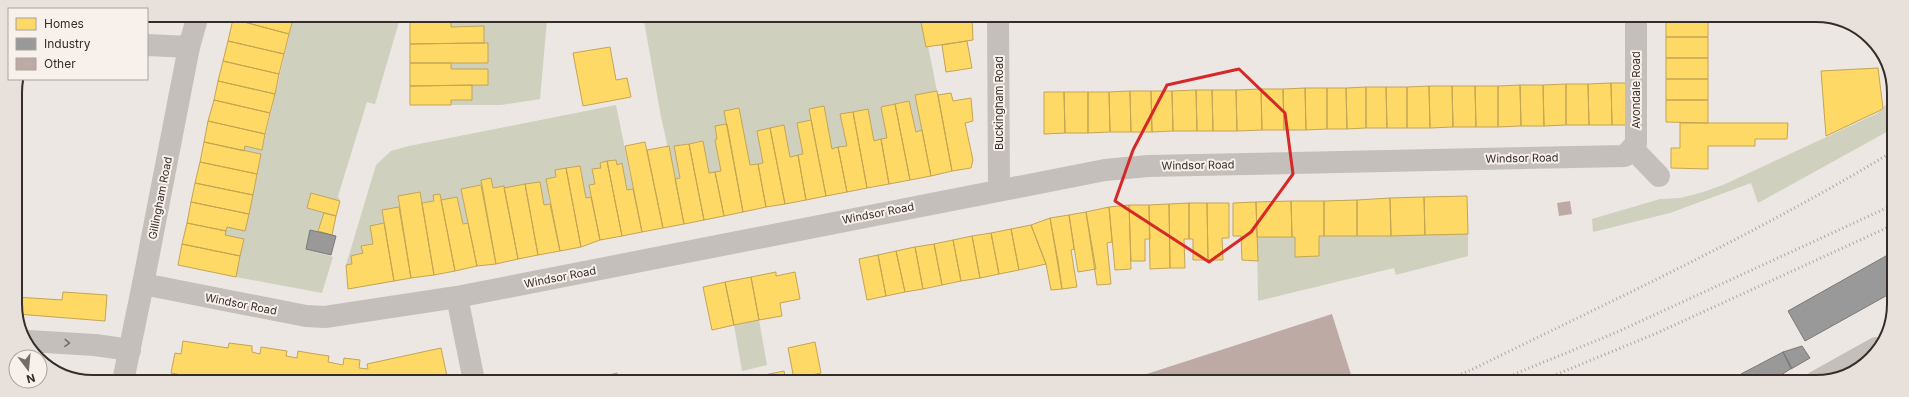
<svg xmlns="http://www.w3.org/2000/svg" width="1909" height="397" viewBox="0 0 1909 397" font-family="Inter,sans-serif">
	<style>
		.green { fill: #cfd0bd }
		.homes { fill: #ffd966; stroke: #c3a554 }
		.industry { fill: #999; stroke: #7b7877 }
		.building { fill: #beaaa5 }
		.lines { fill: none; stroke-linecap: round; stroke-linejoin: round }
		.minor { stroke: #c5bfbb; stroke-width: 22 }
		.tertiary { stroke: #c5bfbb; stroke-width: 22 }
		.rail { stroke: #ada8a5; stroke-width: 3; stroke-dasharray: 1 3; stroke-linecap: butt }
		.oneway { stroke: #766e6b }
		.marked { fill: none; stroke: #d62828; stroke-width: 3; stroke-linejoin: round }
		.labels { text-anchor: middle; dominant-baseline: central; stroke-width: 4; stroke-linejoin: round; paint-order: stroke }
		.street-label { font-size: 11px; fill: #362c29; stroke: #f8f0ea }
		.rim { fill: none; stroke: #362c29; stroke-width: 2 }
	</style>
	<rect width="100%" height="100%" fill="#ece7e2"/>
	<!-- green -->
	<path class="green" d="M294,15H401L375,104L367,102L338,196L340,201L311,194L307,208L324,213L318,231L310,230L306,249L333,257L322,293L236,277L225,235L227,227L245,230L261,154L244,151L245,146L262,150Z
		M836,17H920L928,46L937,91L915,95L922,130L916,132L909,101L881,107L887,138L874,141L868,109L841,114L847,146L832,149L824,107L811,120L797,123L803,154L790,157L784,125L757,131L763,163L750,165L739,109L724,111L727,124L715,127L721,171L709,173L703,141L675,146L680,178L675,179L661,117L644,21Z
		M547,20L540,99L501,105H451V100H472V85H488V69H451V63H488V43H484V26L451,27V21Z
		M1892,98V129L1758,203L1751,183L1670,213L1593,232L1592,219L1660,199L1681,198L1703,192L1723,185L1878,113Z
		M616,105L633,189L627,190L622,163L617,165L616,160L600,163L601,168L595,184L589,185L591,197L586,198L580,166L555,170L556,177L546,179L550,204L544,205L540,182L504,188H493L491,179L481,180V185L461,189L468,223L463,224L457,197L441,200L440,194L433,195L434,201L422,203L420,192L398,196L399,207L382,210L384,223L370,226L373,244L361,246L363,253L351,256L352,264L346,265L376,165L391,151L409,146Z
		M1468,234V256L1396,275L1394,268L1258,301L1257,237H1295V257L1319,256V236Z
		M759,320L767,365L742,371L734,325Z"/>
	<!-- homes -->
	<path class="homes" d="M234,15H294L289,34L233,19Z
		M1666,16H1708V37H1666Z
		M920,17H972L973,40L926,47Z
		M233,19L289,34L284,54L228,41Z
		M451,21V27L484,26V43L410,44V22Z
		M1666,37H1708V58H1666Z
		M228,41L284,54L279,74L223,61Z
		M967,41L972,68L946,72L942,45Z
		M473,43H488V63H410V44Z
		M610,47L616,80L627,78L631,97L583,106L573,53Z
		M1666,58H1708V79H1666Z
		M223,61L279,74L275,94L218,81Z
		M410,63H451V69H488V85L410,86Z
		M1878,68L1883,108L1881,110L1826,136L1821,71Z
		M1666,79H1708V100H1666Z
		M218,81L275,94L270,113L214,100Z
		M1611,83H1634V125H1612Z
		M1611,83L1612,125H1589L1588,84Z
		M1566,84H1588L1589,125H1566Z
		M1566,84V125L1544,126L1543,85Z
		M472,85V100H451V105H410V86Z
		M1520,85H1543L1544,126H1521Z
		M1520,85L1521,126L1498,127V86Z
		M1429,86H1452L1453,127L1430,128Z
		M1429,86L1430,128H1407V87Z
		M1452,86H1475L1476,127H1453Z
		M1475,86H1498V127H1476Z
		M1366,87H1386L1387,128H1366Z
		M1366,87V128L1347,129L1346,88Z
		M1386,87H1407V128H1387Z
		M1305,88H1327V129L1306,130Z
		M1305,88L1306,130H1284L1283,89Z
		M1327,88H1346L1347,129H1327Z
		M1261,89H1283L1284,130H1262Z
		M1261,89L1262,130L1237,131L1236,90Z
		M1196,90H1212L1213,131H1197Z
		M1196,90L1197,131H1173L1172,91Z
		M1212,90H1236L1237,131H1213Z
		M937,91L952,171L931,176L915,95Z
		M1130,91H1151L1152,132H1131Z
		M1130,91L1131,132H1110L1109,92Z
		M1151,91H1172L1173,131L1152,132Z
		M1044,92H1064L1065,133L1044,134Z
		M1064,92H1088V133H1065Z
		M1088,92H1109L1110,132L1088,133Z
		M951,93L953,101L971,98L973,121L965,123L973,160L971,168L952,171L938,95Z
		M214,100L270,113L265,134L208,121Z
		M1666,100H1708V123L1666,122Z
		M909,101L916,132L922,130L931,176L910,180L895,104Z
		M895,104L910,180L889,184L881,139L887,138L881,107Z
		M824,106L832,149L838,147L847,192L826,196L809,109Z
		M739,108L750,165L758,164L766,207L743,212L724,111Z
		M868,109L874,141L881,139L889,184L867,188L853,112Z
		M853,112L867,188L847,192L838,147L847,146L840,114Z
		M811,120L826,196L806,200L798,155L803,154L797,123Z
		M208,121L265,134L262,150L245,146L244,151L204,142Z
		M1680,123H1788L1787,139H1755V146H1708V169L1671,168V148H1680Z
		M727,124L743,212L724,216L715,172L721,171L715,140L717,139L715,126Z
		M784,125L790,157L798,155L806,200L785,204L770,128Z
		M770,128L785,204L766,207L758,164L763,163L757,131Z
		M703,141L709,173L715,172L724,216L704,220L689,144Z
		M204,142L261,154L257,174L200,162Z
		M645,142L663,228L642,232L625,146Z
		M689,144L704,220L684,224L675,179L680,178L674,146Z
		M669,146L684,224L663,228L647,150Z
		M616,160L617,165L622,163L627,190L633,189L642,232L622,236L607,161Z
		M607,161L622,236L600,240L589,185L595,184L592,169L601,168L600,163Z
		M200,162L257,174L253,195L195,183Z
		M580,166L586,198L591,197L600,240L581,247L566,168Z
		M566,168L581,247L560,251L546,179L556,177L555,170Z
		M491,178L493,188L504,186L518,259L496,264L481,180Z
		M540,182L544,205L550,204L560,251L538,255L525,184Z
		M195,183L253,195L249,214L191,202Z
		M525,184L538,255L518,259L504,188Z
		M481,185L496,264L477,266L461,189Z
		M420,192L434,275L411,278L398,196Z
		M311,193L340,201L336,216L307,208Z
		M440,194L455,271L434,275L422,203L434,201L433,195Z
		M1467,196L1468,234L1425,235L1424,197Z
		M457,197L463,224L468,223L477,266L455,271L441,200Z
		M1424,197L1425,235L1391,236L1390,198Z
		M1390,198L1391,236H1357V200Z
		M1357,200V236H1324V201Z
		M1291,201H1324V236H1319V256L1295,257V237H1292Z
		M1291,201L1292,237H1257L1256,202Z
		M191,202L249,214L245,231L227,227L226,231L187,223Z
		M1256,202L1258,261L1242,260L1241,236H1233V203Z
		M1189,203H1207L1208,260H1193V239H1189Z
		M1189,203V239H1184L1185,268H1170L1169,204Z
		M1207,203H1229V238H1222L1223,260H1208Z
		M1169,204L1170,268L1150,269L1149,205Z
		M1129,205H1149L1150,239H1145V261H1131Z
		M1129,205L1131,269L1115,270L1109,207Z
		M399,207L411,278L394,281L382,210Z
		M1109,207L1112,242L1107,243L1111,284L1097,285L1086,212Z
		M1086,212L1096,269L1078,272L1069,215Z
		M324,213L336,216L332,235L318,231Z
		M1069,215L1074,249L1071,250L1077,287L1062,289L1050,218Z
		M1050,218L1058,261L1062,289L1051,290L1046,264L1031,225Z
		M187,223L226,231L225,235L244,239L240,256L182,244Z
		M384,223L394,281L348,289L346,265L352,264L351,256L363,253L361,246L373,244L370,226Z
		M1031,225L1046,264L1019,270L1011,229Z
		M1011,229L1019,270L999,274L991,233Z
		M991,233L999,274L980,278L972,236Z
		M972,236L980,278L961,281L953,240Z
		M953,240L961,281L942,285L934,244Z
		M182,244L240,256L236,277L178,265Z
		M934,244L942,285L923,289L915,247Z
		M915,247L923,289L905,292L896,251Z
		M896,251L905,292L886,296L878,255Z
		M878,255L886,296L867,300L859,259Z
		M776,272V276L795,272L800,299L780,303L782,316L759,320L751,277Z
		M751,277L759,320L734,325L725,282Z
		M725,282L734,325L712,330L703,287Z
		M63,292L107,295L105,321L17,314L16,297L62,300Z
		M183,341L228,348L229,343L252,346V352L260,354L261,347L287,351L286,356L297,358L298,351L309,353L329,356L328,362L343,365L344,358L360,360L359,368L368,369L367,364L441,348L448,381H176L177,374L171,373L175,353L181,354Z
		M815,342L821,373L794,379L788,348Z
		M784,371L786,381H735Z
		M617,373L619,381H602L601,377Z"/>
	<!-- industry -->
	<path class="industry" d="M310,230L336,236L331,255L306,249Z
		M1893,252V292L1805,341L1788,311Z
		M1802,346L1810,358L1791,369L1783,352Z
		M1783,352L1792,368L1770,382H1744L1741,374Z"/>
	<!-- building -->
	<path class="building" d="M1570,201L1572,214L1559,216L1557,203Z
		M1332,314L1353,381H1125Z"/>
	<g class="lines">
		<!-- minor -->
		<path class="minor" d="M998,16L999,189
			M147,45L189,47
			M1632,148L1659,176
			M143,284L306,316L325,317L457,297L1105,170L1148,166L1625,156L1636,143V16
			M457,297L474,381
			M28,341L95,345L130,350"/>
		<!-- tertiary -->
		<path class="tertiary" d="M123,381L143,284L189,47L198,15
			M1815,382L1876,348"/>
		<!-- rail -->
		<path class="rail" d="M1443,382L1471,370C1613,300 1757,234 1892,152
			M1495,382L1615,333L1893,205
			M1538,382L1657,333L1893,225"/>
	</g>
	<!-- one-way arrows -->
	<defs><path id="oneway-chevron" d="M-2-3.5L2.5 0L-2 3.5" fill="none" stroke-width="1.6" stroke-linecap="round" stroke-linejoin="round"/></defs>
	<use class="oneway" href="#oneway-chevron" transform="translate(67 343) rotate(3)"/>
	<!-- marked area -->
	<path class="marked" d="M1239,69L1285,113L1293,174L1251,232L1209,262L1115,201L1133,150L1167,85Z"/>
	<g class="labels">
		<!-- street labels -->
		<g class="street-label">
			<text transform="translate(1636 90) rotate(-90)">Avondale Road</text>
			<text transform="translate(999 103) rotate(-90)">Buckingham Road</text>
			<text transform="translate(1522 158) rotate(-1)">Windsor Road</text>
			<text transform="translate(1198 165) rotate(-1)">Windsor Road</text>
			<text transform="translate(160 198) rotate(-79)">Gillingham Road</text>
			<text transform="translate(878 213) rotate(-11)">Windsor Road</text>
			<text transform="translate(560 277) rotate(-11)">Windsor Road</text>
			<text transform="translate(241 304) rotate(11)">Windsor Road</text>
		</g>
	</g>
	<!-- crop -->
	<path d="M0 0H1909V397H0ZM93 22H1816A71 71 0 0 1 1887 93V304A71 71 0 0 1 1816 375H93A71 71 0 0 1 22 304V93A71 71 0 0 1 93 22Z" fill="#e8e0db" fill-rule="evenodd"/>
	<path class="rim" d="M93 22H1816A71 71 0 0 1 1887 93V304A71 71 0 0 1 1816 375H93A71 71 0 0 1 22 304V93A71 71 0 0 1 93 22Z"/>
	<!-- legend -->
	<rect x="8" y="8" width="140" height="72" fill="#f8f0ea" stroke="#aaa29d"/>
	<rect x="16" y="18" width="20" height="12" fill="#ffd966" stroke="#aaa29d"/>
	<text x="44" y="28" font-size="12" fill="#362c29">Homes</text>
	<rect x="16" y="38" width="20" height="12" fill="#999999" stroke="#aaa29d"/>
	<text x="44" y="48" font-size="12" fill="#362c29">Industry</text>
	<rect x="16" y="58" width="20" height="12" fill="#beaaa5" stroke="#aaa29d"/>
	<text x="44" y="68" font-size="12" fill="#362c29">Other</text>
	<!-- north arrow -->
	<g transform="translate(28 369) rotate(164)"><circle r="19" fill="#f8f0ea" stroke="#aaa29d"/>
	<path d="M0-3L7 15L0 10L-7 15Z" fill="#766d6a"/>
	<text y="-6" font-size="11" font-weight="bold" text-anchor="middle" fill="#362c29">N</text>
	</g>
</svg>
